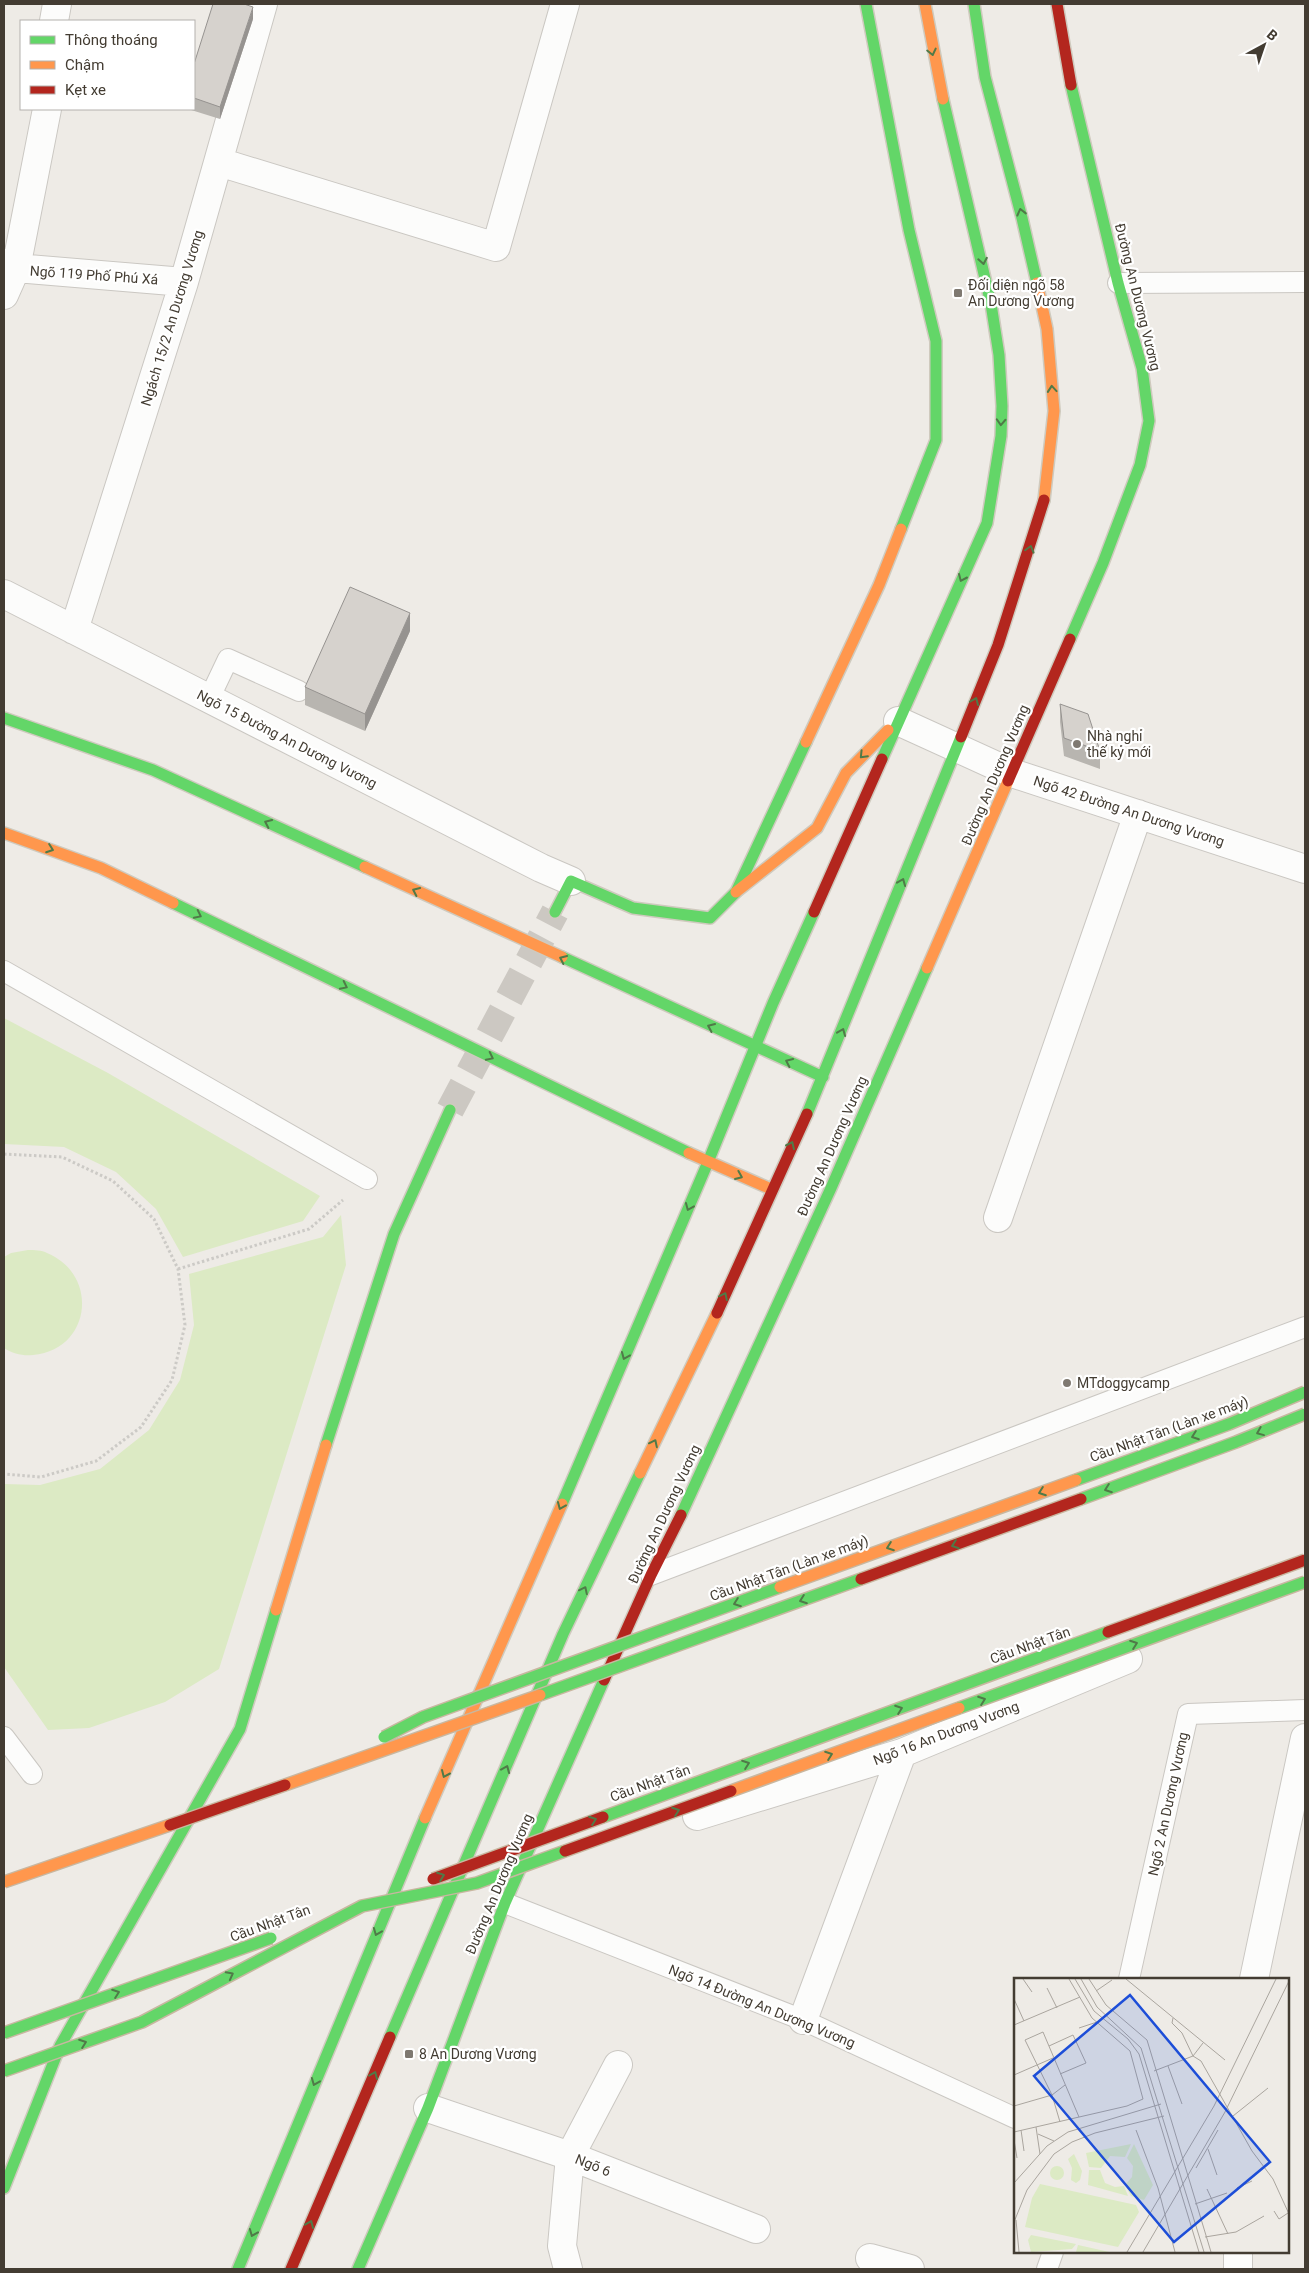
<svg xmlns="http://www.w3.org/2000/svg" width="1309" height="2273" viewBox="0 0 1309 2273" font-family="Roboto,sans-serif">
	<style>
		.grass { fill: #dceac4 }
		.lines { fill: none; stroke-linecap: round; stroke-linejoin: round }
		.secondary-tunnel { stroke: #ccc8c2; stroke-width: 28; stroke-dasharray: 28 14; stroke-linecap: butt }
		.lane-casing { stroke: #cac7c2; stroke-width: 22 }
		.street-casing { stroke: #cac7c2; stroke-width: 30 }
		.fast-casing { stroke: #cfcabe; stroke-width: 14 }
		.slow-casing { stroke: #cfcabe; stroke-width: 14 }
		.jam-casing { stroke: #cfcabe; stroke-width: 14 }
		.path { stroke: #cccac6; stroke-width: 3; stroke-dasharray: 2.5 2.5; stroke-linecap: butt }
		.lane { stroke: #fcfcfb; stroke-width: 20 }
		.street { stroke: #fcfcfb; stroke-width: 28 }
		.fast { stroke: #63d668; stroke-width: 11 }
		.slow { stroke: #ff974d; stroke-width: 11 }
		.jam { stroke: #b3261e; stroke-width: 11 }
		.fast-bridge-casing { stroke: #c8b7a0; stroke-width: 14; stroke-linecap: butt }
		.slow-bridge-casing { stroke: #c8b7a0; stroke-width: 14; stroke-linecap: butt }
		.jam-bridge-casing { stroke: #c8b7a0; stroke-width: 14; stroke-linecap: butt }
		.fast-bridge { stroke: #63d668; stroke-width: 11 }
		.slow-bridge { stroke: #ff974d; stroke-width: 11 }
		.jam-bridge { stroke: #b3261e; stroke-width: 11 }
		.wall { fill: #b8b5b0 }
		.shaded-wall { fill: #969390 }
		.building { fill: #d6d2cd; stroke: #969390 }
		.oneway { stroke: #507a48 }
		.poi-dot { fill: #7f7971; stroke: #fff; stroke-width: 2 }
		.labels { text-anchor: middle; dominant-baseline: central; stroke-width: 4.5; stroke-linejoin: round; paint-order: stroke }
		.street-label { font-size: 14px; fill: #433c32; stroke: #fff }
		.poi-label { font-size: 14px; fill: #433c32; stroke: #fff; text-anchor: start }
		.inset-road { fill: none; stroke: #aaa59e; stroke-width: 1 }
		.view { fill: #1d4ed8; fill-opacity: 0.15; stroke: #1d4ed8; stroke-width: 2.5 }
		.inset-edge { fill: none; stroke: #433c32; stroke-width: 2.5 }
	</style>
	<rect width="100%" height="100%" fill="#eeebe6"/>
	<!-- grass -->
	<path class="grass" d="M4,1018L108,1073L320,1196L303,1221L183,1257L156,1209L116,1172L64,1147L4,1144Z
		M341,1215L346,1265L219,1669L165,1702L89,1728L48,1730L4,1667V1484L40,1485L100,1469L149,1430L180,1380L194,1325L189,1274L323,1237Z
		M28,1250C34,1250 42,1250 47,1253C100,1275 91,1350 33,1355C23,1356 13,1354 4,1348V1257L11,1253Z"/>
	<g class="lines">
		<!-- secondary-tunnel -->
		<path class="secondary-tunnel" d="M450,1110L555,912"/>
		<defs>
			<path id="lane" d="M1118,283L1305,282
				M209,699L228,659L299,691
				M4,971L367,1179
				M651,1575L1305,1327
				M4,1737L32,1774
				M505,1903L803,2020L1015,2118
				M1129,1979L1188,1714L1305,1710
				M1047,2269L1053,2252"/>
			<path id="street" d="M54,21L57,4
				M219,162L496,247L565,4
				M4,263L16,268L184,282
				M4,295L16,268L47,109
				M4,594L541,868L571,881
				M74,630L184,282L263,4
				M898,721L1012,773L1305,869
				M998,1218L1138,814
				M697,1816L902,1753L1128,1659
				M1254,1979L1305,1738
				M803,2020L902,1753
				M428,2108L570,2156L756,2229
				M1238,2252V2269
				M870,2258L910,2269
				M568,2269L562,2246L570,2156L618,2065"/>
			<path id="fast" d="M866,4L909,230L936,341V440L901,529
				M974,4L985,77L1022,218L1037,283
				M1070,639L1103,563L1140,465L1149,421L1142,368L1118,283L1071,85
				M4,718L153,770L365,867
				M882,759L987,523L1001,436L1002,406L999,355L991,304L943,99
				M173,903L689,1153
				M555,912L571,881L633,908L710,918L736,892L806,742
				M562,957L823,1077
				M807,1114L961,737
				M326,1445L394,1234L450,1110
				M562,1504L708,1162L773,1003L814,912
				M681,1515L831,1188L927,968
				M390,2037L563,1634L640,1473
				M4,2188L60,2046L240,1729L276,1610
				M238,2269L425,1818
				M358,2269L428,2108L505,1903L604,1680"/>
			<path id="slow" d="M925,4L943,99
				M1037,283L1047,329L1054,411L1044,500
				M806,742L879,585L901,529
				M4,833L101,868L173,903
				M365,867L562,957
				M736,892L817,828L846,773L888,730
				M927,968L1008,781
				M689,1153L771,1189
				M640,1473L717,1313
				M276,1610L326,1445
				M425,1818L562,1504"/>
			<path id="jam" d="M1057,4L1071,85
				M961,737L998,645L1044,500
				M1008,781L1070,639
				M814,912L882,759
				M717,1313L807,1114
				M604,1680L651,1575L681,1515
				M291,2269L390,2037"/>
		</defs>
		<!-- lane casing -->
		<use href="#lane" class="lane-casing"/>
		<!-- street casing -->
		<use href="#street" class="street-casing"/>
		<!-- fast casing -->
		<use href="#fast" class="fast-casing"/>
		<!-- slow casing -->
		<use href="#slow" class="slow-casing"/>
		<!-- jam casing -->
		<use href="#jam" class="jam-casing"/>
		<!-- path -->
		<path class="path" d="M4,1154L62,1157L113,1181L154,1219L178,1269L185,1325L172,1380L141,1427L96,1461L41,1477L4,1474
			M178,1269L309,1229L343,1200"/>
		<!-- lane -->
		<use href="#lane" class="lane"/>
		<!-- street -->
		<use href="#street" class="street"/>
		<!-- fast -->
		<use href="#fast" class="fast"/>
		<!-- slow -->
		<use href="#slow" class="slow"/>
		<!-- jam -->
		<use href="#jam" class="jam"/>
		<defs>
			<path id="fast-bridge" d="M1076,1480L1229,1424L1305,1392
				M1081,1499L1236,1442L1305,1414
				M540,1695L861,1579
				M959,1708L1305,1582
				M384,1737L423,1717L780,1587
				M603,1817L1108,1632
				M4,2033L271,1938
				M4,2071L142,2022L362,1906L477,1883L565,1851"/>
			<path id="slow-bridge" d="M780,1587L1076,1480
				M285,1785L540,1695
				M731,1791L959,1708
				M4,1882L170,1825"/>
			<path id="jam-bridge" d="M861,1579L1081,1499
				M1108,1632L1305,1560
				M170,1825L285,1785
				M565,1851L731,1791
				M433,1879L603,1817"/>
		</defs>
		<!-- fast-bridge casing -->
		<use href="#fast-bridge" class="fast-bridge-casing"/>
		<!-- slow-bridge casing -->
		<use href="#slow-bridge" class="slow-bridge-casing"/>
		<!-- jam-bridge casing -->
		<use href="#jam-bridge" class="jam-bridge-casing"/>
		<!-- fast-bridge -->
		<use href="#fast-bridge" class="fast-bridge"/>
		<!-- slow-bridge -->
		<use href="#slow-bridge" class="slow-bridge"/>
		<!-- jam-bridge -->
		<use href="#jam-bridge" class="jam-bridge"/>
	</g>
	<!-- wall -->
	<path class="wall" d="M253,19L220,119L188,109H194V64Z
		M410,631L365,731L305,705V687Z
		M1060,704L1100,751V769L1064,756L1060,722Z"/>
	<!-- shaded-wall -->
	<path class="shaded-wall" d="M253,7V19L220,119V107Z
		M410,613V631L365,731V714Z"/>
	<!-- building -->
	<path class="building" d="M213,4H244L253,7L220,107L194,98V64Z
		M350,587L410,613L365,714L305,687Z
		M1060,704L1088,714L1100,751L1064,738Z"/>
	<!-- one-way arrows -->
	<defs><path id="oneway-chevron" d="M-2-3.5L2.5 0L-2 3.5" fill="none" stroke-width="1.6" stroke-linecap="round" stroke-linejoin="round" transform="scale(1.25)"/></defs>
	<g class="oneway">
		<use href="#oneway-chevron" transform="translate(932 52) rotate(77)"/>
		<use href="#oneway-chevron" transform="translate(1021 212) rotate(-104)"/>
		<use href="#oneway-chevron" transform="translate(983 261) rotate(80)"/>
		<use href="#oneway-chevron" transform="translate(1052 389) rotate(-95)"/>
		<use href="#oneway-chevron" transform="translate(1001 422) rotate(93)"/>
		<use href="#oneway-chevron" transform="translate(1030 549) rotate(-74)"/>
		<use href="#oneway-chevron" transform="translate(962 578) rotate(114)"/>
		<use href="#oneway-chevron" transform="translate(975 701) rotate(-67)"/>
		<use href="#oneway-chevron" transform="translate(863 755) rotate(134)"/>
		<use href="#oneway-chevron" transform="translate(268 823) rotate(-155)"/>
		<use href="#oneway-chevron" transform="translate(50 849) rotate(20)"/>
		<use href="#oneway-chevron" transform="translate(902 882) rotate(-68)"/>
		<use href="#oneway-chevron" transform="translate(416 891) rotate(-155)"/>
		<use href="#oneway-chevron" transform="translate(198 915) rotate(26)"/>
		<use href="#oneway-chevron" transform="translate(563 959) rotate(-155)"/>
		<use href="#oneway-chevron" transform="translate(344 986) rotate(26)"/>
		<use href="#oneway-chevron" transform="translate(711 1027) rotate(-156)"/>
		<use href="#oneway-chevron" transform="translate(842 1032) rotate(-68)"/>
		<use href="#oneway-chevron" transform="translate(490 1057) rotate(26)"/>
		<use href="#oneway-chevron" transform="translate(789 1062) rotate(-155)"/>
		<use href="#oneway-chevron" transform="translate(791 1145) rotate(-65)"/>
		<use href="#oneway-chevron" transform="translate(739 1176) rotate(23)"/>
		<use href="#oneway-chevron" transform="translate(689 1207) rotate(113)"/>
		<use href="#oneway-chevron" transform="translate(724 1296) rotate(-64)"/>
		<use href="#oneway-chevron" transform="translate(625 1356) rotate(113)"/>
		<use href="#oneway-chevron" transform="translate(1260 1432) rotate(158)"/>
		<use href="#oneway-chevron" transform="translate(1195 1436) rotate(160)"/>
		<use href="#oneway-chevron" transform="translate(654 1443) rotate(-64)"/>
		<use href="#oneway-chevron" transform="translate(1108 1489) rotate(160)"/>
		<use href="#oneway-chevron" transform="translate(1042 1492) rotate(160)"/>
		<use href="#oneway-chevron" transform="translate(561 1506) rotate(113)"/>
		<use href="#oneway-chevron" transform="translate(955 1545) rotate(160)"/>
		<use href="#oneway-chevron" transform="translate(890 1547) rotate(160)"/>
		<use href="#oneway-chevron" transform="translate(584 1590) rotate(-64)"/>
		<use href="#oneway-chevron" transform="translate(803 1600) rotate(160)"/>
		<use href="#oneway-chevron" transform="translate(737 1603) rotate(160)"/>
		<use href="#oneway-chevron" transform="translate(1134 1644) rotate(-20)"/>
		<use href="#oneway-chevron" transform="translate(982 1700) rotate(-20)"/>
		<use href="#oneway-chevron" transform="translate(899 1709) rotate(-20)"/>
		<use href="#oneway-chevron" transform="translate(829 1755) rotate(-20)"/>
		<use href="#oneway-chevron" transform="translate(746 1764) rotate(-20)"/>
		<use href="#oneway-chevron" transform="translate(506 1769) rotate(-67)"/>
		<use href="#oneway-chevron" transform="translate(445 1774) rotate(114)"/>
		<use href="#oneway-chevron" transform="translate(676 1811) rotate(-20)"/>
		<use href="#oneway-chevron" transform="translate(593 1820) rotate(-20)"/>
		<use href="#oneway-chevron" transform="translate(441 1876) rotate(-21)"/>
		<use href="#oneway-chevron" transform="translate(377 1932) rotate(112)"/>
		<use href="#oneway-chevron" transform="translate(230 1975) rotate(-28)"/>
		<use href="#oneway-chevron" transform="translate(116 1993) rotate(-20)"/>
		<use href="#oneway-chevron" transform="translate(83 2043) rotate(-20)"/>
		<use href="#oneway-chevron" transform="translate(374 2075) rotate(-67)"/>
		<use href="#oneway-chevron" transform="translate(315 2082) rotate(112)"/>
		<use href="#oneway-chevron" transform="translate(310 2224) rotate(-67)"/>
		<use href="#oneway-chevron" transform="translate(253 2233) rotate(112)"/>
	</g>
	<!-- markers -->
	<g class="poi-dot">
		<rect x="953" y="288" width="10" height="10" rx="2.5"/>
		<circle cx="1077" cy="744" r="5"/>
		<circle cx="1067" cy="1383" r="5"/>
		<rect x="404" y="2049" width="10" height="10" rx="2.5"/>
	</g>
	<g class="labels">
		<!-- street labels -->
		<g class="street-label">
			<text transform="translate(94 275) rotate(4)">Ngõ 119 Phố Phú Xá</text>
			<text transform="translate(1138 297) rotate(76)">Đường An Dương Vương</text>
			<text transform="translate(172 318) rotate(-73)">Ngách 15/2 An Dương Vương</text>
			<text transform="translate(287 739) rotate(27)">Ngõ 15 Đường An Dương Vương</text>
			<text transform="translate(995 775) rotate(-67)">Đường An Dương Vương</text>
			<text transform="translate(1129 811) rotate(18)">Ngõ 42 Đường An Dương Vương</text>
			<text transform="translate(832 1146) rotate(-66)">Đường An Dương Vương</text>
			<text transform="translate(1169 1429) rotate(-20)">Cầu Nhật Tân (Làn xe máy)</text>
			<text transform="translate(664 1514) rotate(-65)">Đường An Dương Vương</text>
			<text transform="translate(789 1568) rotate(-20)">Cầu Nhật Tân (Làn xe máy)</text>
			<text transform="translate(1030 1645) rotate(-20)">Cầu Nhật Tân</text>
			<text transform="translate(946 1733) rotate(-21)">Ngõ 16 An Dương Vương</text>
			<text transform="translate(650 1783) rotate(-20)">Cầu Nhật Tân</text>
			<text transform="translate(1168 1804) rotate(-78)">Ngõ 2 An Dương Vương</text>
			<text transform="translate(499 1884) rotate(-67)">Đường An Dương Vương</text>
			<text transform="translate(270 1923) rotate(-20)">Cầu Nhật Tân</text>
			<text transform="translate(762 2006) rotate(22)">Ngõ 14 Đường An Dương Vương</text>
			<text transform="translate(593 2165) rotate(22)">Ngõ 6</text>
		</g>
		<!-- poi labels -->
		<g class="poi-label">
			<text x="968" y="285">Đối diện ngõ 58<tspan x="968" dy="16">An Dương Vương</tspan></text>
			<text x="1087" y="736">Nhà nghỉ<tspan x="1087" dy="16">thế kỷ mới</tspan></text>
			<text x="1077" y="1383">MTdoggycamp</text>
			<text x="419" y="2054">8 An Dương Vương</text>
		</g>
	</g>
	<!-- overview -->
	<g transform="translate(1014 1978)">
		<rect width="275" height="275" fill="#eeebe6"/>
		<path d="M117,166L111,179L96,178L87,190L75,189L72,175ZM120,166L139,207L130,222L117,218L111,207L118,199L119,188L113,180ZM60,176L68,193L66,202L62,205L57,202L58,190L54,181ZM36 195a7 7 0 1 1 14 0a7 7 0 1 1-14 0ZM75,192H86L91,205L101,209L110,208L114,218L74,207ZM26,206L122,227L125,234L104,269L11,249L18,220ZM17,257L62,266L58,271L17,274L14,262ZM64,267L91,273L95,274H62Z" fill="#dceac4"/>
		<path class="inset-road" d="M9,1L18,14M61,1L80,33L114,61L125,76L185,274M67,1L83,29L127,70L190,274M75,1L92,27L133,62L197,274M112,1L211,82M33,10L43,30M82,13L98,2M0,21L10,43M159,40L158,45L168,55L179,78L189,65M0,47L66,19M65,50L83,44M35,68L59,57L72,85L46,96M154,88L168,126M140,93L179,78L187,83L238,173L259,201L275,236M0,97L39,80M0,128L38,117L51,107M219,138L254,110M46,144L38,117L11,62L29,54L65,139M22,149L26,176M7,152L10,173M122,152L144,210L161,274M0,154L113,128L129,121L116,73L78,40L55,1M24,156L40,163M0,162L3,180M194,171L203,197M182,190L204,152M0,205L33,168L54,154L147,126M223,210L238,203M193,211L214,256M181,226L213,215M260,233L265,241L274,235M2,242L5,274M0,244L13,212L40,176L58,164L81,155L150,138M191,259L222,254L250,238M113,274L200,128L262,1M129,274L211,134L275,3"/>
		<path class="view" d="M116,17L256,184L160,264L20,98Z"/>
		<rect width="275" height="275" class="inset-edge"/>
	</g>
	<!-- border -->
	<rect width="1309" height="2273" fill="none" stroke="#433c32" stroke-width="10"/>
	<!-- legend -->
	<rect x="20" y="20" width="175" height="90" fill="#ffffff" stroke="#b4b1ad"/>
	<rect x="30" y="36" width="25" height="8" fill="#63d668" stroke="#b4b1ad"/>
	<text x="65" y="45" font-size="15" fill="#433c32">Thông thoáng</text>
	<rect x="30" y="61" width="25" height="8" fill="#ff974d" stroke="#b4b1ad"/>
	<text x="65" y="70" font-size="15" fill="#433c32">Chậm</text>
	<rect x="30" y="86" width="25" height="8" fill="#b3261e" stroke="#b4b1ad"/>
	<text x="65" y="95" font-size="15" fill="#433c32">Kẹt xe</text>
	<!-- north arrow -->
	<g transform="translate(1264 45) rotate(40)" stroke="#ffffff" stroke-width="4" paint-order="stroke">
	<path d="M0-4L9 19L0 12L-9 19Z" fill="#433c32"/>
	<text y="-8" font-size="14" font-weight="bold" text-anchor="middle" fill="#433c32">B</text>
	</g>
</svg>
